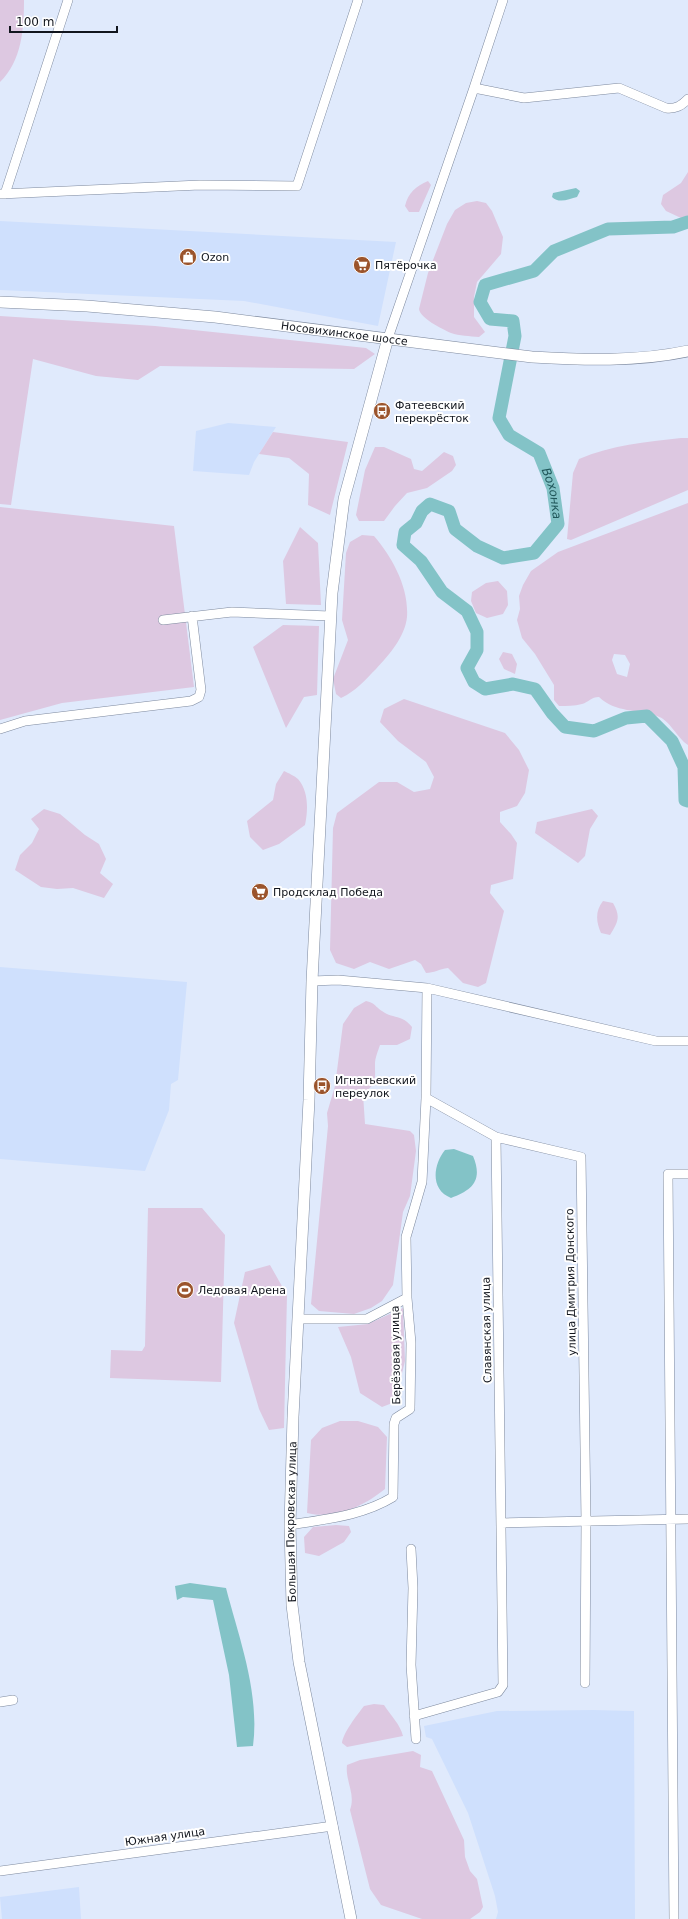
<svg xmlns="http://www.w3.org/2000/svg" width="688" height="1919" viewBox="0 0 688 1919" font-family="'DejaVu Sans',sans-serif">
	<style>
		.built { fill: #cfe0fd }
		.green { fill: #ddc8e1; fill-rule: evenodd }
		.water { fill: #83c3c7 }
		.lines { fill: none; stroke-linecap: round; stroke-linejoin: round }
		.river { stroke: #83c3c7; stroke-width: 13 }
		.minor-casing { stroke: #7d899e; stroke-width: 10 }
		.major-casing { stroke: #7d899e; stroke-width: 12 }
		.minor { stroke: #fff; stroke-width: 9 }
		.major { stroke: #fff; stroke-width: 11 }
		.labels { text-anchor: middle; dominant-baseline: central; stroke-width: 4; stroke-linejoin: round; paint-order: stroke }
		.poi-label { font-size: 11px; fill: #11151d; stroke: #fff; text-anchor: start }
		.street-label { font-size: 11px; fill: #11151d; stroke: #fff }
		.water-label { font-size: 12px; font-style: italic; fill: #20575a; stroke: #fff }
	</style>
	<rect width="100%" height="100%" fill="#e0eafc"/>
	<!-- built -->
	<path class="built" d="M0,221L396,242L378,326L244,301L0,290Z
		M228,423L276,427L254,462L249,475L193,471L196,431Z
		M0,967L187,982L178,1080L171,1084L169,1110L145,1171L0,1159Z
		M593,1710L634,1711L635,1919H496L498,1912L495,1896L468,1813L432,1739L426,1737L424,1726L497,1711Z
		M79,1887L81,1919H2L0,1897Z"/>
	<!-- green -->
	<path class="green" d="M0,0H24C24,28 22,61 0,82Z
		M688,172V216L681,218L666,211L661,204L663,195L681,183Z
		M428,181L431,185L419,212H409L405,206C408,193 416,186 428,181Z
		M477,201L486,203L492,211L503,237L501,254L477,282L474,297V317L485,332L479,337C470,336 459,336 451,333C442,329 420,318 419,309L428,273L447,224L455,210L466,203Z
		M0,316L155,326L366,348L375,354L354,369L160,366L138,380L96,376L33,359L11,505L0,504Z
		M273,432L348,442L330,515L308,505L309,474L289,458L259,454Z
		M681,438H688V490L571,540L567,539L573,473L579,459C611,445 646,442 681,438Z
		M375,447H384L411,459L414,469L422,471L444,452L453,456L456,465L452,471L427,488L407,493L395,506L384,521H359L356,515L365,470Z
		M688,503V745C677,738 670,720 657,716C638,709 615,713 599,697C591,697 589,702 582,704C574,706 567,706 559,706L554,700V685L535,654L522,638L517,620L520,609L519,596L523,585L531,571L558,552ZM614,654L625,655L630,664L627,677L617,674L612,660Z
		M0,507L174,526L194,687L62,703L0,720Z
		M300,527L318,543L321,605L286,604L283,561Z
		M362,535L374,536C392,557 409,587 407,617C405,637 389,655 376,669C365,680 356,691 341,698L336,694L333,679L348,640L342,620L346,553L350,542Z
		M498,581L507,591L508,605L503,614L487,618L476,613L471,601L472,592L486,583Z
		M283,625L319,626L317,695L304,697L286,728L253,647Z
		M503,652L512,654L517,664L515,674L504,669L499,659Z
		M404,699L505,733L519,750L529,770L525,793L517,806L500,812V822L511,834L517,843L513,879L491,885L490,893L504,911L486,983L478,987L463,983L448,968C439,969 434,973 426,973L421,964L415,960L389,969L370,962L354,969L336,963L330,950L333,828L337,813L379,782H397L414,792L430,789L434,777L426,762L398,741L380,722L384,709Z
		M284,771C288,773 295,776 298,779C309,792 308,810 305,825L279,844L263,850L250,837L247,821L273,800L276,784Z
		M44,809L60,814L85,835L99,844L106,859L100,873L113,884L104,898L73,888L57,889L41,887L15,870L20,855L32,843L39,829L31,819Z
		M592,809L598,816L590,829L585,856L578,863L535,833L537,822Z
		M603,901L613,903C621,917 618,922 610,935L601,933C596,922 595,911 603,901Z
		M366,1001C377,1004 373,1005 382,1011C392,1019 402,1014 412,1027L410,1039L397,1045H380C378,1051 375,1058 375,1064C375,1081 377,1083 363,1094L365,1124L410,1131L414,1135L416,1151L410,1196L403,1212L393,1285L382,1301L371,1308L354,1314L319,1311L311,1304L328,1126L327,1113L335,1086L343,1024L354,1008Z
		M148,1208H202L225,1235L221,1382L110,1378L111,1350L142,1351L145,1346Z
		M270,1265L287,1295L284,1428L269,1430L259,1409L234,1323L245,1272Z
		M403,1308L405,1361L395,1402L382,1407L360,1393L351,1357L338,1327L368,1324Z
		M340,1421H358L378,1427L387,1437L385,1489C364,1506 335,1520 307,1513L311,1440L322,1428Z
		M336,1525L349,1526L351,1532L344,1542L319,1556L305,1553L304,1537L313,1527Z
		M374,1704L384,1705C391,1716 400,1724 403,1736L347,1747L342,1743C343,1733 357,1715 364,1706Z
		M413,1751L421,1755L420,1767L432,1771L464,1840L465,1857L470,1871L477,1879L483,1907L480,1912L470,1919H422L381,1905L370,1889L350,1810C356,1794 345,1781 347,1765L360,1760Z"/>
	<!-- water -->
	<path class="water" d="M576,188L580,191L577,197C569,199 559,204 552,197L553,193Z
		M454,1149L473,1156C483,1180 473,1190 451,1198C430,1190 433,1165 445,1150Z
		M190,1583L226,1588C239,1638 260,1693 253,1746L237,1747L229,1675L213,1600L183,1597L177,1600L175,1586Z"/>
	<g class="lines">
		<!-- river -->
		<path class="river" id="s1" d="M688,222L673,227L608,229L554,251L534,271L485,285L480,302L490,319L513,321L515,336L499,418L509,435L539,453L553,488L558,524L534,553L503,558L477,546L455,529L449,511L430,504L422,511L416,523L405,532L403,545L421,561L442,592L467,611L477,632V650L467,668L474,682L485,689L513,684L535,689L552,713L565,727L594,731L626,718L647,716L672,741L684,767L685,800L688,801"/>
		<defs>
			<path id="minor" d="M474,88L524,98L619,88L666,108C676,109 681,106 688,99
				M0,194L200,185L297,186L358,0
				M5,194L68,0
				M388,338L474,88L503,0
				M163,620L232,612L330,616
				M0,729L25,721L191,701L199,697L201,690L192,616
				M312,981L338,980L427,988L656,1041H688
				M426,1098L496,1137L581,1157L586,1521L585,1683
				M298,1319H367L407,1298
				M502,1523L688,1519
				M290,1525C325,1519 362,1516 393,1497L394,1424L396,1418L410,1409L411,1343L407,1298L406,1237L422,1182L426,1098L427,988
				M411,1549L413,1588L411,1665L416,1739
				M0,1702L13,1700
				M414,1716L498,1692L503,1685L496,1137
				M0,1871L333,1826
				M674,1919L668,1174H688"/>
			<g id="major">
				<path id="s2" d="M0,302L87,306L215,317L532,357C583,360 637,362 688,351"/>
				<path id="s3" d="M351,1919L299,1662L292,1605L290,1525L293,1417L309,1100L312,981L332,593L344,499L388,338"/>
			</g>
		</defs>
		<!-- minor casing -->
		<use href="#minor" class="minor-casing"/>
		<!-- major casing -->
		<use href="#major" class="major-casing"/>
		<!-- minor -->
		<use href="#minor" class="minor"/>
		<!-- major -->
		<use href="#major" class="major"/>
	</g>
	<!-- icons -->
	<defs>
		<symbol id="shop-disc" viewBox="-11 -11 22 22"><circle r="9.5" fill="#9b542c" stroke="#fff"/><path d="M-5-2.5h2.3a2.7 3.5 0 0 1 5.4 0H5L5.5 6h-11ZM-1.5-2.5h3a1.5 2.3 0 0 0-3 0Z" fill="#fff"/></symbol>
		<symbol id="supermarket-disc" viewBox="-11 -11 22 22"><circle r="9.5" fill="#9b542c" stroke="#fff"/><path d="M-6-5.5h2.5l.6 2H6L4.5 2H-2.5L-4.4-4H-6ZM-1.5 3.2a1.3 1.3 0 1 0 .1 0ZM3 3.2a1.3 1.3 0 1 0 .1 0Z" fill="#fff"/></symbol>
		<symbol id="bus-disc" viewBox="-11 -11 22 22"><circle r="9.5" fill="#9b542c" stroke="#fff"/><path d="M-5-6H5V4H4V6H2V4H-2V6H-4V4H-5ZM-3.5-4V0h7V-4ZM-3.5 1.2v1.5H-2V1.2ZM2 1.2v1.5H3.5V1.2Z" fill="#fff"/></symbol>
		<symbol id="stadium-disc" viewBox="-11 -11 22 22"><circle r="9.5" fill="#9b542c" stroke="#fff"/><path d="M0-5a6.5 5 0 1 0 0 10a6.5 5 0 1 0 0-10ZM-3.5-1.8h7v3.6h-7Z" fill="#fff"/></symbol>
	</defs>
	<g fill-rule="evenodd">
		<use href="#shop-disc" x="178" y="247" width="20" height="20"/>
		<use href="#supermarket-disc" x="352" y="255" width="20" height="20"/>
		<use href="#bus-disc" x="372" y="401" width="20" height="20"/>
		<use href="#supermarket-disc" x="250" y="882" width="20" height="20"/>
		<use href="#bus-disc" x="312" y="1076" width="20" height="20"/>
		<use href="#stadium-disc" x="175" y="1280" width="20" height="20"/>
	</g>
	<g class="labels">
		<!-- poi labels -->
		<g class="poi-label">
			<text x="201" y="257">Ozon</text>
			<text x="375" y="265">Пятёрочка</text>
			<text x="395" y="405">Фатеевский<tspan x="395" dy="13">перекрёсток</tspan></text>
			<text x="273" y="892">Продсклад Победа</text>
			<text x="335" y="1080">Игнатьевский<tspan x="335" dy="13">переулок</tspan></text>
			<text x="198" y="1290">Ледовая Арена</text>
		</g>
		<!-- street labels -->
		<g class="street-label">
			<text stroke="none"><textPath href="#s2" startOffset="346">Носовихинское шоссе</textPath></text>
			<text transform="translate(571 1282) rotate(-91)">улица Дмитрия Донского</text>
			<text transform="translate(487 1330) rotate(-91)">Славянская улица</text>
			<text transform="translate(396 1355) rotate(-91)">Берёзовая улица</text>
			<text stroke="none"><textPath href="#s3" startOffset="403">Большая Покровская улица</textPath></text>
			<text transform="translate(165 1837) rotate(-8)">Южная улица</text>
		</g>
		<!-- water labels -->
		<g class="water-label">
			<text stroke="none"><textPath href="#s1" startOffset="475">Вохонка</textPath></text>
		</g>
	</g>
	<!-- scale -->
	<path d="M10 26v6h107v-6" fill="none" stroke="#11151d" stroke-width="2"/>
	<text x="16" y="26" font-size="12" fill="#11151d" stroke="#ffffff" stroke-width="3" paint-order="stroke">100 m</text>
</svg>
